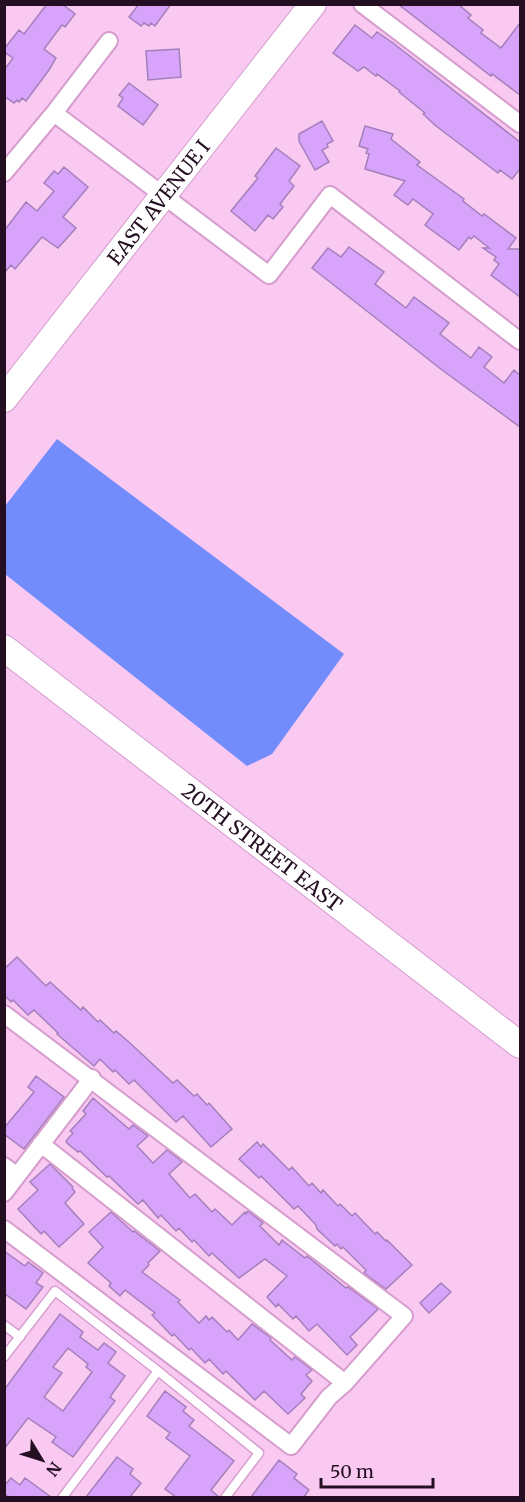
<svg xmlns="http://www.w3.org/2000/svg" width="525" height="1502" viewBox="0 0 525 1502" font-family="Merriweather,serif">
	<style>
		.water { fill: #728dfb }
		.building { fill: #d8a3fb; stroke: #a380bb; stroke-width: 1.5; fill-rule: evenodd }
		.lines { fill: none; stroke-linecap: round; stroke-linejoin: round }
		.service-casing { stroke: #d59ccd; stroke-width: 11 }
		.minor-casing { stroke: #d59ccd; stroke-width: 20 }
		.primary-casing { stroke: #d59ccd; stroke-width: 28 }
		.service { stroke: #fff; stroke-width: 8 }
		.minor { stroke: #fff; stroke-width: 16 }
		.primary { stroke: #fff; stroke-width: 26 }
		.labels { text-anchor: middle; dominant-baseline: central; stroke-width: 5; stroke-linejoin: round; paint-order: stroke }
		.street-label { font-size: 20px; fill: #240f22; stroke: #f9c9f2 }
	</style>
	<rect width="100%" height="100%" fill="#f9c9f2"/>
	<!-- water -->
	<path class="water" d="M57,439L344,654L272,754L247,766L5,574V506Z"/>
	<!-- building -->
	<path class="building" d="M47,4H62L75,14L65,27L62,25L44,49L56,58L49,70L26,101L22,98L19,102L17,100L14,103L4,96V70L13,58L4,52V49L19,30L24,34Z
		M139,4H171L155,26L151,23L149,26L144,23L141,26L129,17Z
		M398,4H458L471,15L468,18L483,30L481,33L501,48L520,23V95L492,74L491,76Z
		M355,25L372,38L377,32L393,43L520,142V169L512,179L500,170L498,173L436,126L423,114L425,113L399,92L400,91L377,74L376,76L364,67L358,71L333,53Z
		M179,49L181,77L148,80L146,51Z
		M129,83L158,105L143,125L118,106L123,98L119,95Z
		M322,121L333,141L327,144L328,147L322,150L329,162L315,170L299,141V134Z
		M365,126L393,134L391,139L420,162L417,165L464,199L463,201L482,216L484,214L516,238L508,249H520V297L491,275L499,264L494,260L496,257L483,248H489L474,236L471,239L469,237L459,250L425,225L433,214L413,199L408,205L394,195L405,181L365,169L369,154L366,153L368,149L359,146Z
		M276,148L300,166L289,181L294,186L280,204L283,207L273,219L268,215L255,231L231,211L258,178L255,176Z
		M64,167L88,187L63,217L76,228L58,248L42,237L15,269L11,265L4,273V231L26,202L37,211L54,191L44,183L54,171L58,174Z
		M349,247L384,272L375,284L388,294L406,308L414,297L449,323L440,334L471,358L479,347L492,357L484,367L504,383L514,370L520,375V427L442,370L312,268L328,248L341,257Z
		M17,957L46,986L50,982L81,1010L83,1007L98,1022L100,1020L114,1033L116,1031L130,1043L173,1083L177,1080L194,1096L197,1094L207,1105L209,1103L232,1129L211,1147L183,1116L176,1122L134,1080L129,1084L115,1070L113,1072L100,1059L94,1066L57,1034L58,1033L34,1010L28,1015L13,1000L11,1002L4,995V969Z
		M36,1076L64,1097L24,1149L4,1134V1128L34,1092L28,1087Z
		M93,1098L129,1129L133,1125L148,1136L137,1146L153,1163L167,1150L180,1160L182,1162L169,1174L190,1198L195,1194L212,1212L215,1209L232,1225L245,1212L246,1214L248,1211L263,1223L260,1226L279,1245L282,1240L305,1258L307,1256L346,1288L348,1287L378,1309L350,1337L357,1345L347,1355L317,1324L309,1331L296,1316L293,1319L278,1304L276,1307L267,1297L287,1276L265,1259L239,1278L212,1253L209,1256L194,1240L192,1242L179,1228L176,1231L161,1215L158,1218L143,1200L138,1204L109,1176L107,1177L80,1151L78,1152L67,1143L66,1141L73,1133L70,1131L86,1114L83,1111Z
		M257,1142L261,1147L263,1144L289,1170L292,1167L309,1186L312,1183L321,1193L323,1190L338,1206L340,1204L352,1216L355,1213L375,1234L377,1232L386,1241L387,1240L412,1265L386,1289L364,1273L366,1270L343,1247L341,1249L337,1244L335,1246L317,1229L316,1225L298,1206L294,1209L261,1176L259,1178L239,1159Z
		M50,1164L73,1187L72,1188L75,1192L65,1203L84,1224L59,1247L44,1231L41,1234L18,1209L38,1190L30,1182Z
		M111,1212L133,1232L134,1231L160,1251L148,1263L149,1265L142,1272L180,1300L178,1302L199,1323L206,1316L209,1320L212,1317L227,1332L229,1330L238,1340L252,1324L271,1338L270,1340L292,1360L295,1357L312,1370L306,1375L312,1381L301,1394L305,1398L288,1414L264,1391L255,1400L226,1371L223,1374L209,1359L205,1363L191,1348L189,1350L174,1334L172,1336L152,1315L155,1313L125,1290L120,1296L109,1286L111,1283L88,1263L103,1247L89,1232Z
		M4,1251L25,1266L28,1262L43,1273L36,1283L43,1287L26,1309L4,1293Z
		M441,1283L451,1292L429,1313L420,1303Z
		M60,1314L83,1332L80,1337L98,1350L104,1343L116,1352L108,1363L125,1376L110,1397L115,1401L73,1457L52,1442L56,1437L28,1418L4,1449V1390ZM68,1348L88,1364L86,1367L92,1372L63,1411L44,1397L62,1373L53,1367Z
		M165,1391L186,1407L183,1411L194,1420L189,1426L234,1461L211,1490L219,1497H176L165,1489L190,1456L166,1438L170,1433L147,1416Z
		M117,1457L133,1469L130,1474L141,1483L130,1497H86Z
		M279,1460L297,1474L294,1478L309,1490L304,1497H251Z
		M11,1478L20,1485L25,1478L51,1497H9L4,1494V1486Z"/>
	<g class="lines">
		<defs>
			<path id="service" d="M4,1325L20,1337
				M4,1357L55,1291L158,1371L259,1453L225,1498
				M62,1498L158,1371"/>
			<path id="minor" d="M362,4L520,124
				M54,113L269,275L330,195L520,341
				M4,173L54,113L109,41
				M4,1014L404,1316L345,1383L329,1397L291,1446L4,1229
				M41,1144L345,1383
				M4,1166L17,1176
				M4,1193L92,1078"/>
			<g id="primary">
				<path id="s1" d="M4,399L313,4"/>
				<path id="s2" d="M4,648L520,1045"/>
			</g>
		</defs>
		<!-- service casing -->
		<use href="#service" class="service-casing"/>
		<!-- minor casing -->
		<use href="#minor" class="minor-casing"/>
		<!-- primary casing -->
		<use href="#primary" class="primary-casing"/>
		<!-- service -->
		<use href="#service" class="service"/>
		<!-- minor -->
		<use href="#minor" class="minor"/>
		<!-- primary -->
		<use href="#primary" class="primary"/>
	</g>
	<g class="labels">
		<!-- street labels -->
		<g class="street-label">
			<text stroke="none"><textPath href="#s1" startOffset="250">EAST AVENUE I</textPath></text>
			<text stroke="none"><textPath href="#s2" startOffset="326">20TH STREET EAST</textPath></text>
		</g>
	</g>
	<!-- border -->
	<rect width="525" height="1502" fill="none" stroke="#240f22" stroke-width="12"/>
	<!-- north arrow -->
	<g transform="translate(42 1460) rotate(128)" stroke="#f9c9f2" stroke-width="4.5" paint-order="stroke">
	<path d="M0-4.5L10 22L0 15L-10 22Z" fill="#240f22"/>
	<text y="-9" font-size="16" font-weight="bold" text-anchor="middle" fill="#240f22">N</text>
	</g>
	<!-- scale -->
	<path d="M321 1478v9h112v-9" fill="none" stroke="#240f22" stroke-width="3"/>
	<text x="330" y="1478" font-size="18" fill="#240f22" stroke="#f9c9f2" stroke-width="4.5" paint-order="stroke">50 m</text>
</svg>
